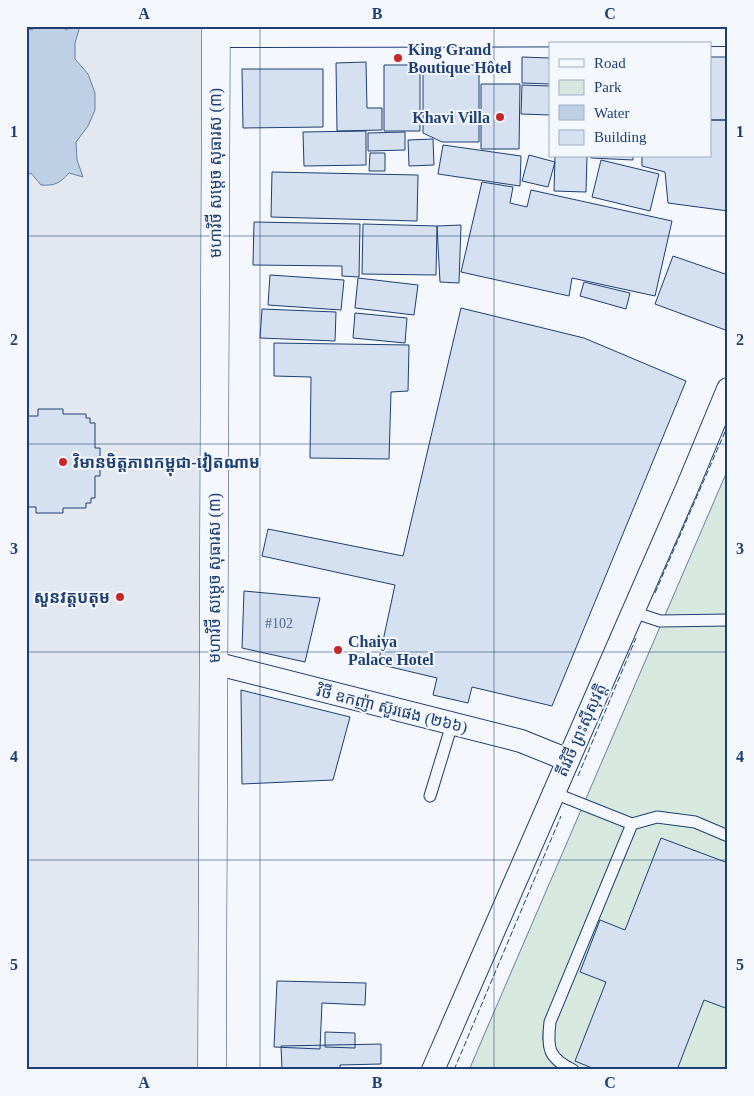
<svg xmlns="http://www.w3.org/2000/svg" width="754" height="1096" viewBox="0 0 754 1096" font-family="'Times New Roman','Noto Sans Khmer',serif">
	<style>
		.green { fill: #d7e8df; stroke: #687fa3 }
		.parking { fill: #e3e8f0; stroke: #687fa3 }
		.water { fill: #bed0e5; stroke: #687fa3 }
		.building { fill: #d5e0f0; stroke: #1d3f73 }
		.lines { fill: none; stroke-linecap: round; stroke-linejoin: round }
		.service-casing { stroke: #1d3f73; stroke-width: 13 }
		.minor-casing { stroke: #1d3f73; stroke-width: 24 }
		.tertiary-casing { stroke: #1d3f73; stroke-width: 29 }
		.service { stroke: #f4f7fb; stroke-width: 11 }
		.minor { stroke: #f4f7fb; stroke-width: 22 }
		.tertiary { stroke: #f4f7fb; stroke-width: 28 }
		.fence { stroke: #1d3f73; stroke-width: 1; stroke-dasharray: 6 2.5; stroke-linecap: butt }
		.grid { fill: none; stroke: #1d3f73; stroke-width: 1; stroke-opacity: 0.55 }
		.poi-dot { fill: #c62828; stroke: #f4f7fb; stroke-width: 2 }
		.labels { text-anchor: middle; dominant-baseline: central; stroke-width: 4; stroke-linejoin: round; paint-order: stroke }
		.number-label { font-size: 14px; fill: #4b6792 }
		.poi-label { font-size: 16px; font-weight: bold; fill: #1d3f73; stroke: #f4f7fb; text-anchor: start }
		.street-label { font-size: 16px; fill: #1d3f73; stroke: #f4f7fb }
		.neatline { fill: none; stroke: #1d3f73; stroke-width: 2 }
		.grid-label { font-size: 16px; text-anchor: middle; font-weight: bold; fill: #1d3f73 }
	</style>
	<rect width="100%" height="100%" fill="#f4f7fb"/>
	<!-- green -->
	<path class="green" d="M728,469V1070H469Z"/>
	<!-- parking -->
	<path class="parking" d="M26,26H216L212,1070H26Z"/>
	<!-- water -->
	<path class="water" d="M35,26H64L66,30L72,26H80L75,43V59L88,74L95,93V110L88,126L76,142L77,160L83,177L69,173C60,183 55,186 41,185L31,173L26,176V28L32,30Z"/>
	<!-- building -->
	<path class="building" d="M522,57L550,58V84L522,83Z
		M710,57H728V120H710Z
		M366,62L367,108H382V130L337,131L336,63Z
		M384,65H420V131H384Z
		M423,65H479V142H442L423,133Z
		M242,69H323V127L243,128Z
		M481,84H520L519,149H481Z
		M522,85L550,86V115L521,114Z
		M710,120H728V211L668,203L665,172L642,166V156H710Z
		M366,131V165L304,166L303,132Z
		M405,132V150L368,151V133Z
		M433,139L434,165L409,166L408,140Z
		M443,145L521,156L520,186L438,174Z
		M370,153H385V171H369Z
		M529,155L555,162L548,187L522,181Z
		M555,156H587L586,192L554,191Z
		M591,156H633V160L591,158Z
		M601,160L659,174L650,211L592,197Z
		M272,172L418,175L417,221L271,217Z
		M482,182L513,187L510,203L527,207L531,190L672,221L655,296L572,278L569,296L461,272Z
		M254,222L360,224L359,277L342,276V266L253,265Z
		M363,224L437,226L436,275L362,274Z
		M461,225L459,283L440,282L437,226Z
		M673,256L728,275V331L655,304Z
		M270,275L344,280L341,310L268,305Z
		M358,278L418,285L414,315L355,308Z
		M584,282L630,293L626,309L580,296Z
		M461,308L584,338L686,381L552,706L472,687L468,703L433,695L437,678L378,664L395,585L262,556L268,529L403,556Z
		M262,309L336,312L335,341L260,338Z
		M355,313L407,318L405,343L353,338Z
		M274,343L409,345L408,391L391,392L389,459L310,458L311,377L274,376Z
		M38,409H63V414H86V418H90V423H95V448H100V476H95V498H91V503H86V508H63V513H36V507H26V416H38Z
		M244,591L320,598L305,662L242,648Z
		M241,690L350,717L333,780L242,784Z
		M661,838L728,863V1009L704,1000L677,1070H597L575,1061L606,982L580,972L600,920L625,930Z
		M277,981L366,983L365,1005L322,1003L320,1049L274,1047Z
		M325,1032L355,1033V1048L325,1047Z
		M381,1044V1064L340,1065V1070H282L281,1046Z"/>
	<g class="lines">
		<defs>
			<path id="service" d="M633,612L660,621L728,620
				M554,793L632,824
				M430,796L452,724
				M573,1070C548,1058 547,1048 550,1022L632,824L657,817L695,822L728,836"/>
			<path id="minor" d="M216,36L728,35
				M214,663L521,741L568,760
				M433,1070L687,488L728,389"/>
			<path id="tertiary" d="M212,1070L216,26"/>
		</defs>
		<!-- service casing -->
		<use href="#service" class="service-casing"/>
		<!-- minor casing -->
		<use href="#minor" class="minor-casing"/>
		<!-- tertiary casing -->
		<use href="#tertiary" class="tertiary-casing"/>
		<!-- service -->
		<use href="#service" class="service"/>
		<!-- minor -->
		<use href="#minor" class="minor"/>
		<!-- tertiary -->
		<use href="#tertiary" class="tertiary"/>
		<!-- fence -->
		<path class="fence" d="M655,593L728,425
			M578,776L636,638
			M454,1070L561,816"/>
	</g>
	<!-- grid -->
	<path class="grid" d="M260,26V1070M494,26V1070M26,236H728M26,444H728M26,652H728M26,860H728"/>
	<!-- markers -->
	<g class="poi-dot">
		<circle cx="398" cy="58" r="5"/>
		<circle cx="500" cy="117" r="5"/>
		<circle cx="63" cy="462" r="5"/>
		<circle cx="120" cy="597" r="5"/>
		<circle cx="338" cy="650" r="5"/>
	</g>
	<g class="labels">
		<!-- number labels -->
		<g class="number-label">
			<text x="279" y="623">#102</text>
		</g>
		<!-- poi labels -->
		<g class="poi-label">
			<text x="408" y="49">King Grand<tspan x="408" dy="18">Boutique Hôtel</tspan></text>
			<text x="490" y="117" text-anchor="end">Khavi Villa</text>
			<text x="73" y="462">វិមានមិត្តភាពកម្ពុជា-វៀតណាម</text>
			<text x="110" y="597" text-anchor="end">សួនវត្តបតុម</text>
			<text x="348" y="641">Chaiya<tspan x="348" dy="18">Palace Hotel</tspan></text>
		</g>
		<!-- street labels -->
		<g class="street-label">
			<text transform="translate(215 173) rotate(-90)">មហាវិថី សម្តេច សុធារស (៣)</text>
			<text transform="translate(214 578) rotate(-90)">មហាវិថី សម្តេច សុធារស (៣)</text>
			<text transform="translate(392 709) rotate(14)">វិថី ឧកញ៉ា ស៊ួរផេង (២៦៦)</text>
			<text transform="translate(581 730) rotate(-66)">តីរវិថី ព្រះស៊ីសុវត្តិ</text>
		</g>
	</g>
	<!-- border -->
	<rect width="754" height="1096" fill="none" stroke="#f4f7fb" stroke-width="55"/>
	<!-- legend -->
	<rect x="549" y="42" width="162" height="115" fill="#f4f7fb" stroke="#9eadc5"/>
	<rect x="559" y="59" width="25" height="8" fill="#f4f7fb" stroke="#9eadc5"/>
	<text x="594" y="68" font-size="15" fill="#1d3f73">Road</text>
	<rect x="559" y="80" width="25" height="15" fill="#d7e8df" stroke="#9eadc5"/>
	<text x="594" y="92" font-size="15" fill="#1d3f73">Park</text>
	<rect x="559" y="105" width="25" height="15" fill="#bed0e5" stroke="#9eadc5"/>
	<text x="594" y="118" font-size="15" fill="#1d3f73">Water</text>
	<rect x="559" y="130" width="25" height="15" fill="#d5e0f0" stroke="#9eadc5"/>
	<text x="594" y="142" font-size="15" fill="#1d3f73">Building</text>
	<rect x="28" y="28" width="698" height="1040" class="neatline"/>
	<g class="grid-label">
		<text x="144" y="19">A</text>
		<text x="377" y="19">B</text>
		<text x="610" y="19">C</text>
		<text x="14" y="137">1</text>
		<text x="740" y="137">1</text>
		<text x="14" y="345">2</text>
		<text x="740" y="345">2</text>
		<text x="14" y="554">3</text>
		<text x="740" y="554">3</text>
		<text x="14" y="762">4</text>
		<text x="740" y="762">4</text>
		<text x="14" y="970">5</text>
		<text x="740" y="970">5</text>
		<text x="144" y="1088">A</text>
		<text x="377" y="1088">B</text>
		<text x="610" y="1088">C</text>
	</g>
</svg>
